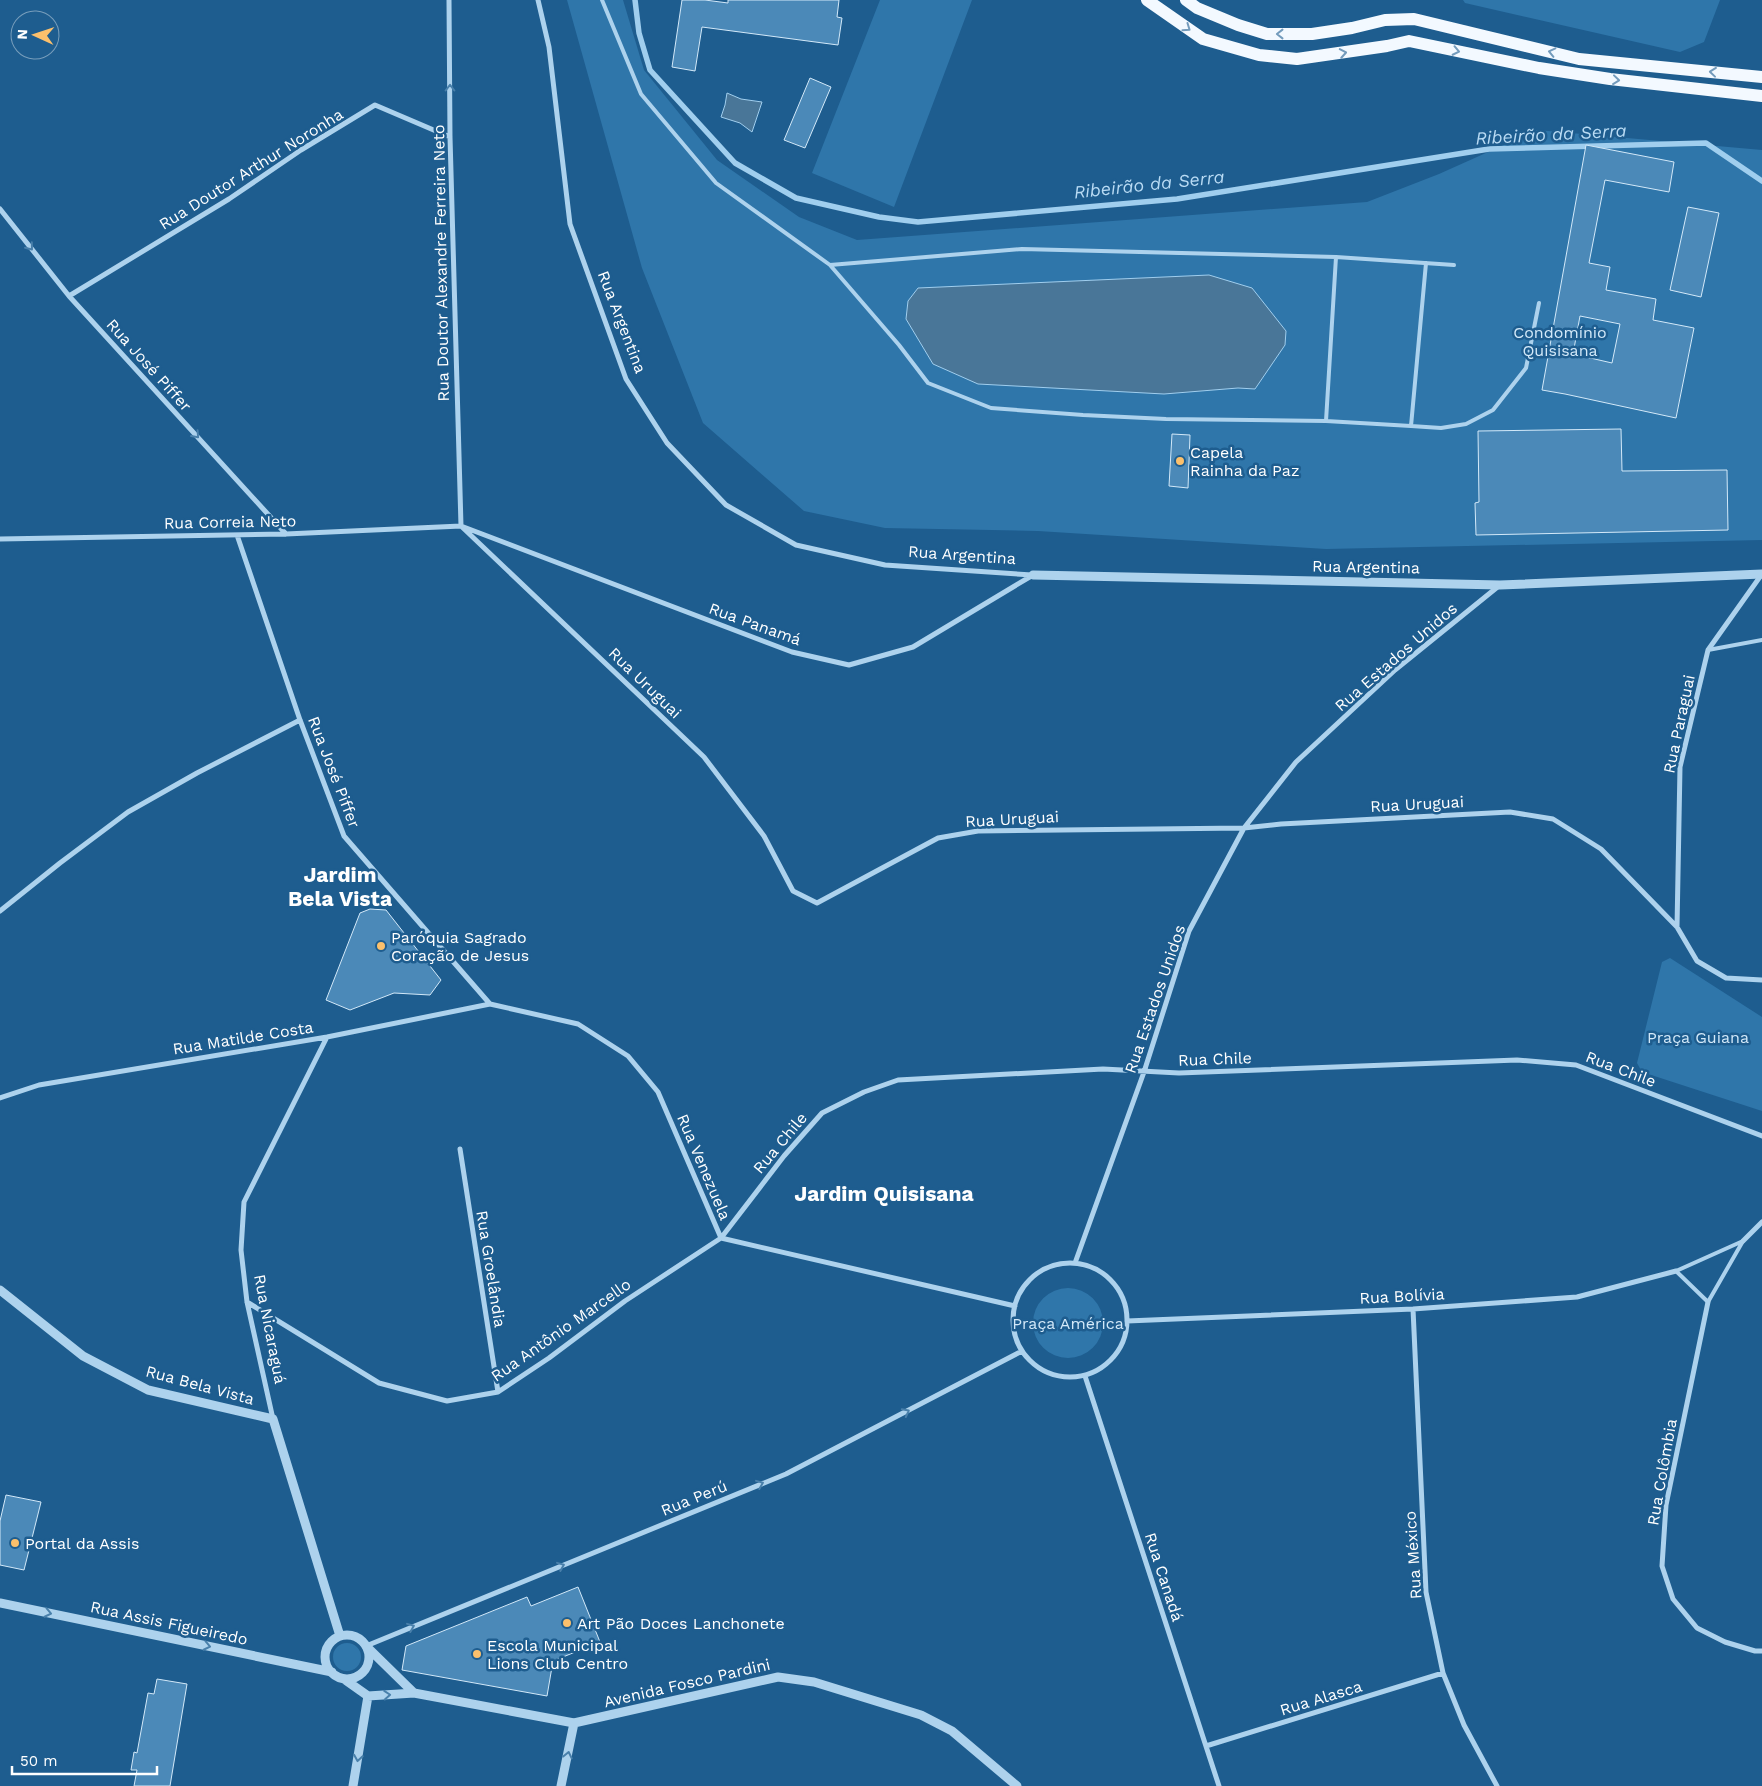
<svg xmlns="http://www.w3.org/2000/svg" width="1762" height="1786" viewBox="0 0 1762 1786" font-family="'Work Sans',sans-serif">
	<style>
		.green { fill: #2f76aa }
		.water { fill: #497698; stroke: #a0ceee }
		.lines { fill: none; stroke-linecap: round; stroke-linejoin: round }
		.stream { stroke: #a0ceee; stroke-width: 5.5 }
		.building { fill: #4b89b8; stroke: #d3e9f9; fill-rule: evenodd }
		.service { stroke: #add2ed; stroke-width: 4 }
		.minor { stroke: #add2ed; stroke-width: 5 }
		.tertiary { stroke: #add2ed; stroke-width: 9 }
		.primary { stroke: #f3f9ff; stroke-width: 12 }
		.oneway { stroke: #739bbc }
		.oneway2 { stroke: #4980ab }
		.poi-dot { fill: #fbc06c; stroke: #1e5d8f; stroke-width: 2 }
		.labels { text-anchor: middle; dominant-baseline: central; stroke-width: 5; stroke-linejoin: round; paint-order: stroke }
		.street-label { font-size: 16px; fill: #fff; stroke: #1e5d8f }
		.park-label { font-size: 16px; fill: #d3e9f9; stroke: #1e5d8f }
		.poi-label { font-size: 16px; fill: #fff; stroke: #1e5d8f; text-anchor: start }
		.water-label { font-size: 18px; font-style: italic; fill: #b9dbf4; stroke: #1e5d8f }
		.district-label { font-size: 21px; font-weight: bold; fill: #fff; stroke: #1e5d8f }
	</style>
	<rect width="100%" height="100%" fill="#1e5d8f"/>
	<!-- green -->
	<path class="green" d="M567,0H623L644,70L717,160L799,217L857,240L1367,202L1439,174L1537,130L1762,150V540L1326,549L1038,531L885,528L804,511L703,423L642,268Z
		M880,0H972L894,207L812,173Z
		M1463,0H1720L1704,42L1680,52L1465,3Z
		M1670,958L1762,1017V1111L1642,1072L1637,1063L1662,962Z
		M1033 1323a35 35 0 1 1 70 0a35 35 0 1 1-70 0Z
		M333 1657a14 14 0 1 1 28 0a14 14 0 1 1-28 0Z"/>
	<!-- water -->
	<path class="water" d="M727,93L741,99L762,102L752,132L740,123L721,117L725,105Z
		M1209,275L1252,288L1286,331L1285,345L1255,389L1238,388L1164,394L978,384L933,364L906,319L908,301L918,288Z"/>
	<g class="lines">
		<!-- stream -->
		<path class="stream" d="M635,0L639,33L650,70L735,163L796,198L879,217L918,222L1177,199L1489,149L1706,143L1762,181"/>
	</g>
	<!-- building -->
	<path class="building" d="M682,0H705L728,3V0H839L837,17L842,18L838,45L702,27L695,71L672,67Z
		M810,78L831,87L805,148L784,140Z
		M1586,145L1674,162L1669,192L1605,180L1589,263L1610,267L1606,290L1656,299L1653,320L1694,328L1676,418L1565,394L1542,390ZM1580,316L1620,324L1612,363L1573,354Z
		M1688,207L1719,213L1701,297L1670,290Z
		M1621,429L1622,471L1727,470L1728,530L1476,535L1475,503L1479,502L1478,431Z
		M1172,434L1190,435L1188,488L1169,486Z
		M370,909L386,910L441,980L430,995L394,993L350,1010L326,1000L360,913Z
		M6,1495L41,1502L24,1570L0,1565V1521Z
		M578,1587L600,1642L553,1661L547,1696L402,1670L406,1646L527,1597L531,1606Z
		M157,1679L187,1684L170,1786H134L137,1770H131L134,1752L137,1753L148,1693L154,1694Z"/>
	<g class="lines">
		<!-- service -->
		<path class="service" d="M602,0L641,94L716,183L830,265L1022,249L1336,257L1454,265
			M830,265L899,345L928,383L991,408L1083,415L1166,419L1326,421L1411,426L1426,263
			M1326,421L1336,257
			M1411,426L1441,428L1466,424L1493,410L1526,368L1539,303
			M1708,650L1762,640
			M1743,1241L1708,1302L1676,1271Z"/>
		<!-- minor -->
		<path class="minor" d="M449,0L450,137L461,526
			M538,0L549,47L570,224L626,379L667,443L726,505L796,545L885,565L1032,575
			M0,209L69,296L286,534
			M69,296L229,199L301,150L375,105L450,137
			M461,526L704,757L764,836L793,891L817,903L938,838L978,831L1244,828L1281,824L1510,812L1553,819L1601,849L1677,927L1697,961L1726,978L1762,980
			M237,535L300,720L344,836L490,1004
			M0,539L286,534L461,526L792,652L849,665L913,647L1033,575
			M0,911L60,863L128,812L197,773L300,720
			M1677,927L1680,767L1708,650L1762,574
			M0,1098L39,1085L327,1037L490,1004L578,1024L628,1056L658,1092L721,1238L1015,1306
			M460,1149L498,1392
			M1743,1241L1762,1222
			M1075,1263L1144,1072L1189,931L1244,828L1296,762L1395,670L1500,585
			M1013 1320a57 57 0 1 1 114 0a57 57 0 1 1-114 0Z
			M247,1302L379,1383L447,1401L498,1392L549,1358L625,1301L721,1238L784,1156L822,1113L864,1092L898,1080L1103,1069L1179,1073L1517,1060L1576,1065L1762,1136
			M1708,1302L1666,1505L1662,1566L1673,1599L1697,1628L1725,1642L1755,1651H1762
			M1413,1309L1426,1592L1443,1673L1464,1725L1497,1786
			M1127,1321L1413,1309L1577,1297L1676,1271
			M1085,1376L1219,1786
			M273,1419L247,1302L241,1250L244,1202L327,1037
			M366,1646L786,1474L1022,1351
			M1206,1746L1443,1673"/>
		<!-- tertiary -->
		<path class="tertiary" d="M1033,575L1500,585L1762,574
			M0,1290L83,1356L148,1390L273,1419L340,1636
			M0,1603L332,1672
			M325 1657a22 22 0 1 1 44 0a22 22 0 1 1-44 0Z
			M344,1679L368,1696L414,1693L366,1646
			M414,1693L574,1723L778,1677L814,1682L921,1715L952,1731L1017,1786
			M353,1786L368,1696
			M561,1786L574,1723"/>
		<!-- primary -->
		<path class="primary" d="M1147,0L1203,39L1259,55L1297,59L1387,46L1409,41L1539,68L1610,79L1762,96
			M1186,0L1197,8L1238,25L1267,34H1312L1352,28L1385,20L1414,19L1579,59L1762,77"/>
	</g>
	<!-- one-way arrows -->
	<defs><path id="oneway-chevron" d="M-2-3.5L2.5 0L-2 3.5" fill="none" stroke-width="1.6" stroke-linecap="round" stroke-linejoin="round" transform="scale(1.25)"/></defs>
	<g class="oneway">
		<use href="#oneway-chevron" transform="translate(1187 28) rotate(35)"/>
		<use href="#oneway-chevron" transform="translate(1280 34) rotate(-180)"/>
		<use href="#oneway-chevron" transform="translate(1456 51) rotate(12)"/>
		<use href="#oneway-chevron" transform="translate(1552 52) rotate(-167)"/>
		<use href="#oneway-chevron" transform="translate(1343 53) rotate(-10)"/>
		<use href="#oneway-chevron" transform="translate(1713 72) rotate(-174)"/>
		<use href="#oneway-chevron" transform="translate(1616 80) rotate(6)"/>
	</g>
	<g class="oneway2">
		<use href="#oneway-chevron" transform="translate(450 88) rotate(-90)"/>
		<use href="#oneway-chevron" transform="translate(30 247) rotate(51)"/>
		<use href="#oneway-chevron" transform="translate(196 435) rotate(48)"/>
		<use href="#oneway-chevron" transform="translate(906 1412) rotate(-27)"/>
		<use href="#oneway-chevron" transform="translate(760 1484) rotate(-22)"/>
		<use href="#oneway-chevron" transform="translate(561 1566) rotate(-22)"/>
		<use href="#oneway-chevron" transform="translate(48 1613) rotate(12)"/>
		<use href="#oneway-chevron" transform="translate(411 1627) rotate(-22)"/>
		<use href="#oneway-chevron" transform="translate(207 1646) rotate(12)"/>
		<use href="#oneway-chevron" transform="translate(387 1695) rotate(-4)"/>
		<use href="#oneway-chevron" transform="translate(568 1755) rotate(-78)"/>
		<use href="#oneway-chevron" transform="translate(358 1758) rotate(99)"/>
	</g>
	<!-- markers -->
	<g class="poi-dot">
		<circle cx="1180" cy="461" r="5"/>
		<circle cx="381" cy="946" r="5"/>
		<circle cx="15" cy="1543" r="5"/>
		<circle cx="567" cy="1623" r="5"/>
		<circle cx="477" cy="1654" r="5"/>
	</g>
	<g class="labels">
		<!-- street labels -->
		<g class="street-label">
			<text transform="translate(251 169) rotate(-32)">Rua Doutor Arthur Noronha</text>
			<text transform="translate(441 263) rotate(-91)">Rua Doutor Alexandre Ferreira Neto</text>
			<text transform="translate(622 322) rotate(69)">Rua Argentina</text>
			<text transform="translate(149 365) rotate(48)">Rua José Piffer</text>
			<text transform="translate(230 522) rotate(-1)">Rua Correia Neto</text>
			<text transform="translate(962 555) rotate(4)">Rua Argentina</text>
			<text transform="translate(1366 567) rotate(1)">Rua Argentina</text>
			<text transform="translate(755 624) rotate(20)">Rua Panamá</text>
			<text transform="translate(1396 657) rotate(-41)">Rua Estados Unidos</text>
			<text transform="translate(645 683) rotate(44)">Rua Uruguai</text>
			<text transform="translate(1679 724) rotate(-78)">Rua Paraguai</text>
			<text transform="translate(334 772) rotate(69)">Rua José Piffer</text>
			<text transform="translate(1417 804) rotate(-3)">Rua Uruguai</text>
			<text transform="translate(1012 819) rotate(-3)">Rua Uruguai</text>
			<text transform="translate(1155 999) rotate(-71)">Rua Estados Unidos</text>
			<text transform="translate(243 1038) rotate(-9)">Rua Matilde Costa</text>
			<text transform="translate(1215 1059) rotate(-2)">Rua Chile</text>
			<text transform="translate(1621 1069) rotate(21)">Rua Chile</text>
			<text transform="translate(780 1143) rotate(-50)">Rua Chile</text>
			<text transform="translate(704 1167) rotate(67)">Rua Venezuela</text>
			<text transform="translate(491 1269) rotate(81)">Rua Groelândia</text>
			<text transform="translate(1402 1296) rotate(-3)">Rua Bolívia</text>
			<text transform="translate(270 1329) rotate(79)">Rua Nicaraguá</text>
			<text transform="translate(561 1330) rotate(-35)">Rua Antônio Marcello</text>
			<text transform="translate(200 1385) rotate(15)">Rua Bela Vista</text>
			<text transform="translate(1662 1472) rotate(-80)">Rua Colômbia</text>
			<text transform="translate(694 1498) rotate(-22)">Rua Perú</text>
			<text transform="translate(1413 1555) rotate(-94)">Rua México</text>
			<text transform="translate(1164 1577) rotate(72)">Rua Canadá</text>
			<text transform="translate(169 1623) rotate(12)">Rua Assis Figueiredo</text>
			<text transform="translate(687 1683) rotate(-13)">Avenida Fosco Pardini</text>
			<text transform="translate(1321 1698) rotate(-17)">Rua Alasca</text>
		</g>
		<!-- park labels -->
		<g class="park-label">
			<text x="1560" y="332">Condomínio<tspan x="1560" dy="18">Quisisana</tspan></text>
			<text x="1698" y="1037">Praça Guiana</text>
			<text x="1068" y="1323">Praça América</text>
		</g>
		<!-- poi labels -->
		<g class="poi-label">
			<text x="1190" y="452">Capela<tspan x="1190" dy="18">Rainha da Paz</tspan></text>
			<text x="391" y="937">Paróquia Sagrado<tspan x="391" dy="18">Coração de Jesus</tspan></text>
			<text x="25" y="1543">Portal da Assis</text>
			<text x="577" y="1623">Art Pão Doces Lanchonete</text>
			<text x="487" y="1645">Escola Municipal<tspan x="487" dy="18">Lions Club Centro</tspan></text>
		</g>
		<!-- water labels -->
		<g class="water-label">
			<text transform="translate(1551 134) rotate(-3)">Ribeirão da Serra</text>
			<text transform="translate(1149 184) rotate(-6)">Ribeirão da Serra</text>
		</g>
		<!-- district labels -->
		<g class="district-label">
			<text x="340" y="874">Jardim<tspan x="340" dy="24">Bela Vista</tspan></text>
			<text x="884" y="1193">Jardim Quisisana</text>
		</g>
	</g>
	<!-- north arrow -->
	<g transform="translate(35 35) rotate(273)"><circle r="24" fill="#1e5d8f" stroke="#789ebc"/>
	<path d="M0-4L9 19L0 12L-9 19Z" fill="#fbc06c"/>
	<text y="-8" font-size="14" font-weight="bold" text-anchor="middle" fill="#ffffff">N</text>
	</g>
	<!-- scale -->
	<path d="M12 1766v8h145v-8" fill="none" stroke="#ffffff" stroke-width="2.5"/>
	<text x="20" y="1766" font-size="15" fill="#ffffff" stroke="#1e5d8f" stroke-width="4" paint-order="stroke">50 m</text>
</svg>
